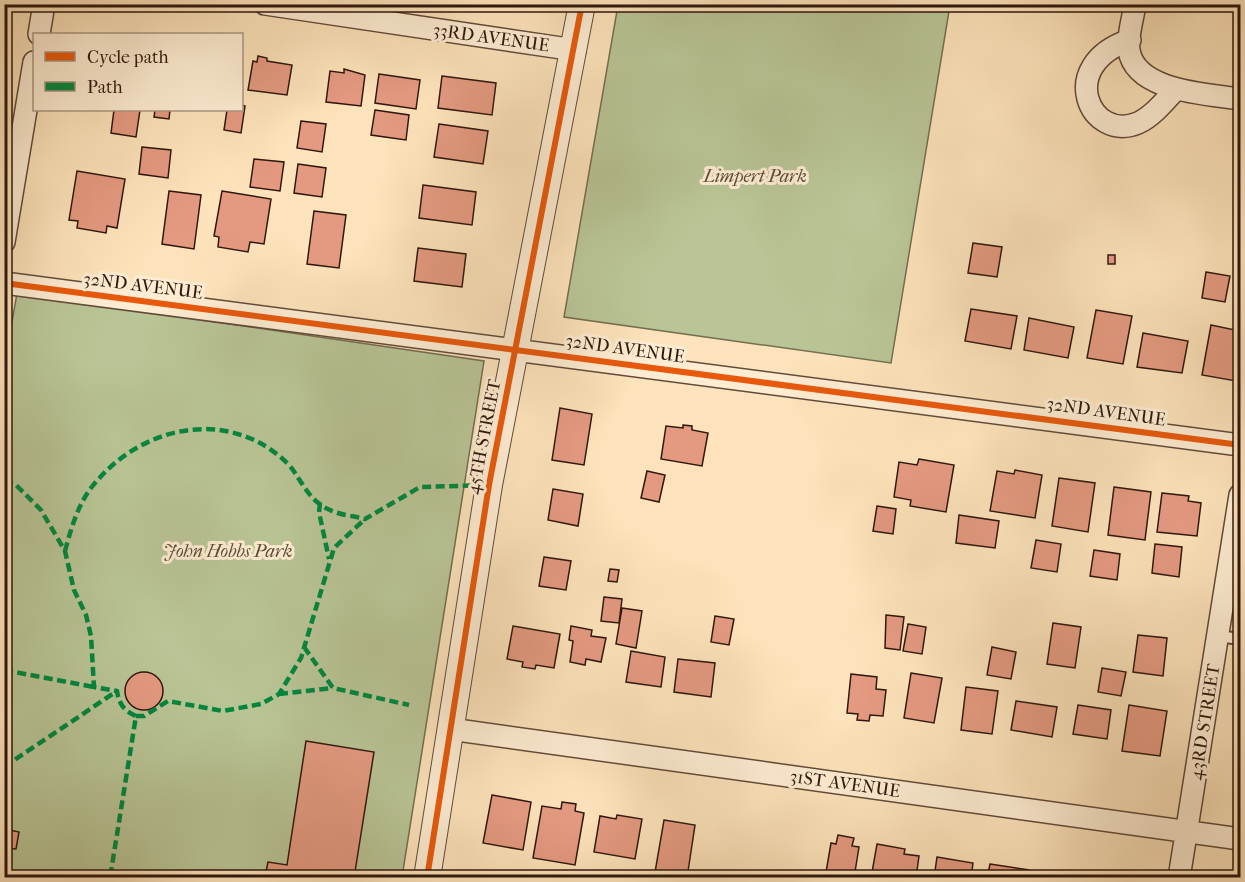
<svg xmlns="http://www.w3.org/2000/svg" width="1245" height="882" viewBox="0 0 1245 882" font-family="'IM FELL French Canon',serif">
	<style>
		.green { fill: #b9c596; stroke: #746e51; stroke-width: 1.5 }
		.building { fill: #e49a81; stroke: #2f170c; stroke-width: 1.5 }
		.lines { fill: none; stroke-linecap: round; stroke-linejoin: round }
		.service-casing { stroke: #624a38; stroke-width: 14 }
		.minor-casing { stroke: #624a38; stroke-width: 24 }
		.tertiary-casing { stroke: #624a38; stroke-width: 28 }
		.service { stroke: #feedd3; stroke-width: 10 }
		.minor { stroke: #feedd3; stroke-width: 21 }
		.tertiary { stroke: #feedd3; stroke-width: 26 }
		.quiet { stroke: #00873e; stroke-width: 4.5; stroke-dasharray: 9 4.5; stroke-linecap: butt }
		.cycleway-casing { stroke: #feedd3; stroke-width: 10 }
		.cycleway { stroke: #e8590c; stroke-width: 6 }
		.labels { text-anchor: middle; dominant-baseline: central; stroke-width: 6; stroke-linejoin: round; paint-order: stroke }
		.street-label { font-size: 18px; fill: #2f170c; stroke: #feedd3 }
		.park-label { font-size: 18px; font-style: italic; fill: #584b35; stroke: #feedd3 }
	</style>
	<rect width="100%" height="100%" fill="#fde3bb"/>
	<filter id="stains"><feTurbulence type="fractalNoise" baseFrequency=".00333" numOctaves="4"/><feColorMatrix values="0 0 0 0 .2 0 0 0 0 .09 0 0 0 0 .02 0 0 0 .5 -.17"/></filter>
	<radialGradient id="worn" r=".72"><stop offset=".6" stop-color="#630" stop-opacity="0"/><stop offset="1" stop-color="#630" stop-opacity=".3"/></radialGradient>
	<!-- green -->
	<path class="green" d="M618,5H950L891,363L564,317Z
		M17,293L484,361L402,877L5,878L4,368Z"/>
	<!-- building -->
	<path class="building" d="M258,56L267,58V61L292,65L287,95L248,90L253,61L257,62Z
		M344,69L365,75L361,106L326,102L330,71L344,73Z
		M379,74L420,80L416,109L375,103Z
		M442,76L496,83L492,115L438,108Z
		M242,105L245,106L241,133L224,130L227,110H242Z
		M114,110H140L136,137L111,133Z
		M155,110H170L169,119L154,117Z
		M375,110L409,115L406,140L371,135Z
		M301,121L326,124L322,152L297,148Z
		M439,124L488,131L483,164L434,157Z
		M142,147L171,150L168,178L139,174Z
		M254,159L284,162L280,191L250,187Z
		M298,164L326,168L322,197L294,193Z
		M77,171L125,179L117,228L107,226L106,233L77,228L78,221L69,220Z
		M423,185L476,192L472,225L419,218Z
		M169,191L201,195L194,249L162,244Z
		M222,191L271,199L264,244L250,242L248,252L218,247L219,237L214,236Z
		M314,211L346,215L339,268L307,264Z
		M973,243L1002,247L997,277L968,273Z
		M418,248L466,254L462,287L414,281Z
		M1108,255H1115V264H1108Z
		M1206,272L1230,276L1225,302L1202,298Z
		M971,309L1017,316L1011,349L965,341Z
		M1096,310L1132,316L1123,364L1087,358Z
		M1029,318L1074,327L1068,358L1024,350Z
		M1211,325L1240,331V358L1236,381L1202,375Z
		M1143,333L1188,341L1182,373L1137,367Z
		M560,408L592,414L584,465L552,460Z
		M683,425L692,426V430L708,433L702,466L661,459L666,426L683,428Z
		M919,459L954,465L946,512L910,506L911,500L894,497L899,462L917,465Z
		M1015,470L1042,475L1035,518L990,511L997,471L1014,474Z
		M647,471L665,475L659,502L641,498Z
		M1059,478L1095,483L1088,532L1052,526Z
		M1114,487L1151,492L1145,540L1108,535Z
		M553,489L583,494L578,526L548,520Z
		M1162,493L1189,496L1188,501L1201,503L1197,536L1157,532Z
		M877,506L896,509L893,534L873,531Z
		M959,515L999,521L995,548L956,543Z
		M1036,540L1061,544L1057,572L1031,568Z
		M1155,544L1182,547L1179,577L1152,573Z
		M1094,550L1120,554L1117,580L1090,576Z
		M544,557L571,561L566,590L539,586Z
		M610,569L619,570L617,582L608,581Z
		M604,597L622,599L619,623L601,621Z
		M622,608L642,611L636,648L616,644Z
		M886,615L904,617L900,650L885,648Z
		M715,616L734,619L729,645L711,642Z
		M1053,623L1081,627L1075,668L1047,664Z
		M908,624L926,627L922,654L903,651Z
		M513,626L560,634L554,668L536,665L535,669L522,667L523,662L507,659Z
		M571,626L592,630L591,636L606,638L601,662L586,659L585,665L570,662L573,641L569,640Z
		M1138,635L1167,638L1163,676L1133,672Z
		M992,647L1016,652L1011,679L987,675Z
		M631,651L665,657L661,687L626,682Z
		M678,659L715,663L711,697L674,692Z
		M1102,668L1126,672L1121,696L1098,692Z
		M125 691a19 19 0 1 1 38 0a19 19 0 1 1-38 0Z
		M911,673L942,678L934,723L904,718Z
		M851,674L877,677L876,689L886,690L883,716L870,715L869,721L857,720L858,714L847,713Z
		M966,687L998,691L992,734L961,730Z
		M1016,701L1057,707L1052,737L1011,730Z
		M1078,705L1111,710L1107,739L1073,734Z
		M1129,705L1167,711L1160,756L1122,751Z
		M306,741L374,752L354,878L265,877L268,862L287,865Z
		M492,795L531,802L523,850L483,843Z
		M562,802L576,804L575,811L584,813L575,865L533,858L542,806L561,809Z
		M617,815L642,819L635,859L594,852L600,816L616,819Z
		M664,820L695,825L687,878H654Z
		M5,829L19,832L16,849L4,848Z
		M838,835L854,838L852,846L859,847L854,878H825L831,843L836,844Z
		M877,844L905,849L904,854L919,856L916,878H871Z
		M937,857L973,863L971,878H934Z
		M990,864L1029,870L1028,878H987Z"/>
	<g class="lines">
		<defs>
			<path id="service" d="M1218,636L1240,639"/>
			<path id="minor" d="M265,4L575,50
				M1135,4C1133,19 1127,36 1129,50C1135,92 1209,94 1240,99
				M39,34L44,4
				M1130,40C1055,65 1090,143 1138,123C1153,116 1165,101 1176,89
				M4,242L34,62
				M4,283L1240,445
				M450,729L1240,839
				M1179,878L1240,495"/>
			<path id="tertiary" d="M427,878L489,485L582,4"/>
		</defs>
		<!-- service casing -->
		<use href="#service" class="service-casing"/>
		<!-- minor casing -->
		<use href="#minor" class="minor-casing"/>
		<!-- tertiary casing -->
		<use href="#tertiary" class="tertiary-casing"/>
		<!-- service -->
		<use href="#service" class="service"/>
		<!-- minor -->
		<use href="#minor" class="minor"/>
		<!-- tertiary -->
		<use href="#tertiary" class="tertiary"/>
		<!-- quiet -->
		<path class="quiet" d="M4,481L15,484L41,510L65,551L74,590L86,615L91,636L94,687L117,691C119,704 124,711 136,716L110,878
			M320,503L319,512L329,559
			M65,551C71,529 77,507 91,488C131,436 202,411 262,444C272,450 287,461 293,470C304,486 311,502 330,510C340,515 354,516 365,519L420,487L489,485
			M304,647L333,688L409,705
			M4,670L94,687
			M279,694L333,688
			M136,716H144L168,701L223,711L261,704L279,694L301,658L334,548L365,519
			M4,767L117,691"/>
		<defs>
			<path id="cycleway" d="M4,283L1240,445
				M427,878L489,485L582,4"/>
		</defs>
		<!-- cycleway casing -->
		<use href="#cycleway" class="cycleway-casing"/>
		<!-- cycleway -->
		<use href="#cycleway" class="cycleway"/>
	</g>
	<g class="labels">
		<!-- street labels -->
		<g class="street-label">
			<text transform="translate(491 38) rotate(8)">33RD AVENUE</text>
			<text transform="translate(143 286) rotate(7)">32ND AVENUE</text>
			<text transform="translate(625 349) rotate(8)">32ND AVENUE</text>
			<text transform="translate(1106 412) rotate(8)">32ND AVENUE</text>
			<text transform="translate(484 437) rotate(-79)">45TH STREET</text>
			<text transform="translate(1205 722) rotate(-81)">43RD STREET</text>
			<text transform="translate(845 784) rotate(8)">31ST AVENUE</text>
		</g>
		<!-- park labels -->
		<g class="park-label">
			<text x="755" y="176">Limpert Park</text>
			<text x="228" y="551">John Hobbs Park</text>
		</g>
	</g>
	<!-- margin -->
	<rect width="1245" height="882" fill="none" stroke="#fde3bb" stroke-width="24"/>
	<rect x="6" y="6" width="1233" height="870" fill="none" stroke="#2f170c" stroke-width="3"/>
	<rect x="12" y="12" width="1221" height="858" fill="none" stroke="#2f170c" stroke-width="1.5"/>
	<!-- legend -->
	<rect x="33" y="33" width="210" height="78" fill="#feedd3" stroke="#ab9783" stroke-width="1.5"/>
	<rect x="45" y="52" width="30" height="9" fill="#e8590c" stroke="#ab9783" stroke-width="1.5"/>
	<text x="87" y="63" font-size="18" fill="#2f170c">Cycle path</text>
	<rect x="45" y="82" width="30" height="9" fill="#00873e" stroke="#ab9783" stroke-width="1.5"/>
	<text x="87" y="93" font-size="18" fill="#2f170c">Path</text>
	<rect width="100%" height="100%" filter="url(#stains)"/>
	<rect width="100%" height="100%" fill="url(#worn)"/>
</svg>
